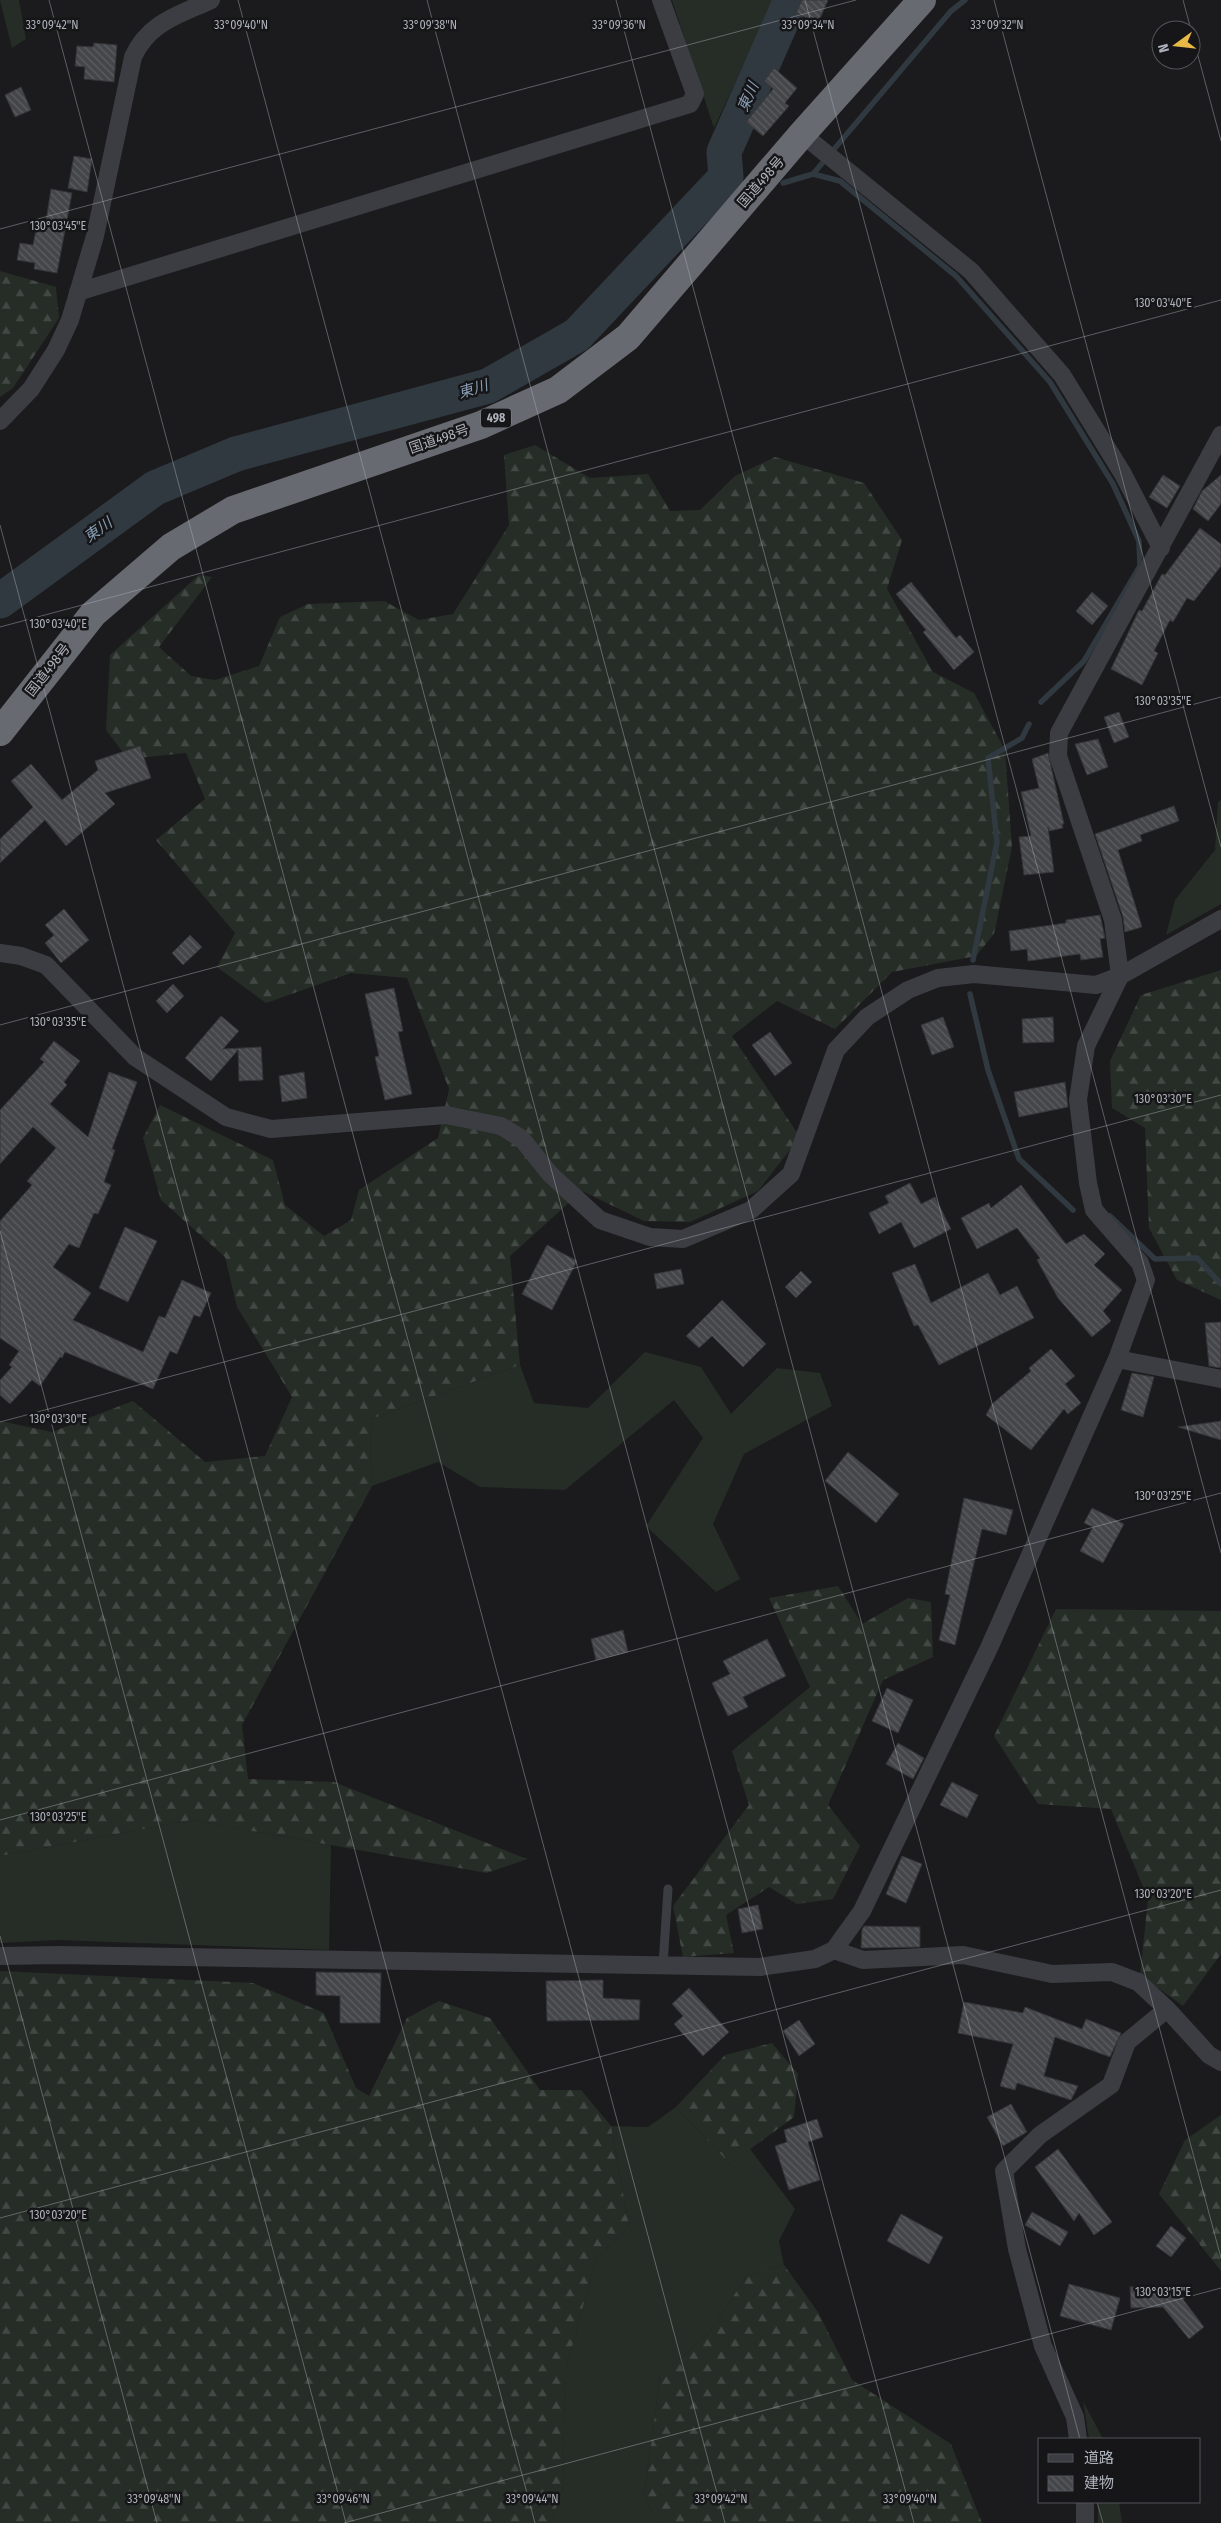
<svg xmlns="http://www.w3.org/2000/svg" width="1221" height="2523" viewBox="0 0 1221 2523" font-family="'Fira Sans Condensed','Noto Sans JP',sans-serif">
	<style>
		.grass { fill: #252d26 }
		.forest { fill: url(#forest-firs) }
		.lines { fill: none; stroke-linecap: round; stroke-linejoin: round }
		.stream { stroke: #313940; stroke-width: 5.5 }
		.river { stroke: #313940; stroke-width: 35 }
		.building { fill: url(#building-back-hatch); stroke: #353539 }
		.lane { stroke: #3c3d42; stroke-width: 9 }
		.street { stroke: #3c3d42; stroke-width: 18 }
		.highway { stroke: #686a72; stroke-width: 28 }
		.ticks { fill: none; stroke: #aeb2bb; stroke-width: 1; stroke-opacity: 0.45 }
		.labels { text-anchor: middle; dominant-baseline: central; stroke-width: 5; stroke-linejoin: round; paint-order: stroke }
		.shield { fill: #161618; stroke: #80838a; stroke-width: 1 }
		.shield-label { font-size: 12px; font-weight: bold; fill: #aeb2bb }
		.street-label { font-size: 14px; fill: #aeb2bb; stroke: #161618 }
		.water-label { font-size: 15px; font-style: italic; fill: #889db4; stroke: #161618 }
		.ticks-label { font-size: 12px; text-anchor: middle; fill: #aeb2bb; stroke: #161618; stroke-width: 5; stroke-linejoin: round; paint-order: stroke }
	</style>
	<defs>
		<pattern id="forest-firs" width="22" height="20" patternUnits="userSpaceOnUse" patternTransform="scale(1.25)"><rect width="22" height="20" fill="#252d26"/><path d="M5 1l3.5 6h-7zM16 11l3.5 6h-7z" fill="#424944"/></pattern>
		<pattern id="building-back-hatch" width="6" height="6" patternUnits="userSpaceOnUse" patternTransform="scale(1.25)"><rect width="6" height="6" fill="#45464a"/><path d="M-1 5l2 2M0 0l6 6M5-1l2 2" fill="none" stroke="#5d5e62"/></pattern>
	</defs>
	<rect width="100%" height="100%" fill="#1b1b1d"/>
	<!-- grass -->
	<path class="grass" d="M0,0H19L26,39L12,48Z
		M672,0H774L714,128Z
		M1221,800V904L1166,935L1175,900L1215,850L1218,802Z
		M645,1352L701,1367L731,1414L777,1368L820,1373L832,1406L744,1454L713,1524L740,1579L716,1592L646,1526L703,1438L674,1400L565,1490L480,1487L438,1462L372,1486L371,1419L520,1365L534,1403L588,1408Z
		M191,1820L331,1845L329,1950L57,1940L0,1943V1856Z
		M676,2107L730,2164L750,2149L795,2209L779,2241L784,2265L746,2277L709,2333L660,2376L644,2498L658,2523H551L563,2487L565,2373L596,2259L629,2226L611,2126L648,2127Z
		M1083,2401L1103,2439H1089Z
		M1098,2502H1119L1122,2523H1098Z"/>
	<!-- forest -->
	<path class="forest" d="M0,271L56,287L59,318L13,388L0,397Z
		M535,445L590,478L648,474L670,511L700,510L735,476L775,457L864,483L902,540L887,589L933,672L974,693L1005,750L1012,847L994,934L976,956L892,972L835,1029L777,1001L732,1036L800,1137L758,1191L690,1222L644,1221L582,1191L510,1256L520,1365L371,1419L372,1486L242,1725L248,1779L334,1782L527,1859L487,1873L191,1820L0,1856V1421L52,1432L133,1401L205,1462L265,1456L292,1397L237,1307L225,1257L161,1200L143,1138L160,1105L273,1160L285,1205L324,1236L351,1220L359,1190L438,1138L449,1089L407,978L351,973L266,1003L217,967L235,933L156,840L205,799L186,753L128,759L106,730L110,655L199,575L212,577L159,647L191,676L215,680L259,666L280,617L308,604L384,601L419,620L453,614L509,525L504,455Z
		M1221,970V1300L1177,1280L1149,1228L1145,1128L1112,1108L1110,1061L1141,995Z
		M838,1586L862,1624L908,1598L931,1602L933,1657L883,1680L828,1805L860,1846L833,1899L797,1904L769,1887L726,1915L734,1953L683,1957L673,1906L749,1805L732,1751L810,1687L769,1598Z
		M1056,1609L1221,1611V1954L1183,2006L1140,1975L1148,1899L1111,1809L1038,1804L994,1736Z
		M0,1971L253,1983L324,2013L356,2088L369,2096L407,2018L439,2001L490,2018L540,2090H581L611,2126L629,2226L596,2259L565,2373L563,2487L551,2523H0Z
		M772,2043L798,2074L794,2117L730,2164L676,2107L725,2055Z
		M1221,2115V2271L1159,2194L1185,2140Z
		M784,2265L818,2312L852,2380L951,2444L982,2523H658L644,2498L660,2376L709,2333L746,2277Z"/>
	<g class="lines">
		<!-- stream -->
		<path class="stream" d="M813,174L951,11L965,0
			M783,183L813,174L840,181L956,276L1050,382L1113,484L1139,541L1140,566L1084,661L1041,702
			M973,960L997,842L988,758L1022,738L1029,724
			M970,994L988,1070L1019,1159L1073,1210
			M1110,1216L1155,1259L1197,1258L1221,1284"/>
		<!-- river -->
		<path class="river" d="M0,601L155,488L236,454L488,386L577,335L726,177L724,152L791,0"/>
	</g>
	<!-- building -->
	<path class="building" d="M802,0H828L818,23L796,13Z
		M94,43L117,45L114,82L84,79L85,67L75,66L77,46L93,47Z
		M774,68L797,88L785,103L789,106L763,136L746,122L773,89L764,81Z
		M21,87L31,110L15,117L5,95Z
		M74,156L92,159L87,192L68,188Z
		M51,189L72,193L57,273L34,269L35,263L17,260L20,243L33,245L38,220L46,221Z
		M1163,475L1180,486L1167,508L1149,497Z
		M1221,475V504L1208,521L1193,509L1202,491Z
		M1200,528L1221,544V566L1194,601L1187,598L1173,622L1170,620L1154,651L1158,653L1142,685L1111,669L1139,610L1142,611L1162,574L1165,575Z
		M911,582L956,638L960,635L974,652L954,670L923,632L926,630L896,594Z
		M1092,592L1108,606L1092,625L1076,611Z
		M1119,712L1129,737L1114,743L1104,717Z
		M1098,739L1108,767L1087,775L1075,744Z
		M140,746L151,778L105,793L115,804L66,846L45,820L0,863V839L33,807L11,781L31,764L62,800L98,770L95,761Z
		M1048,753L1064,824H1062L1063,828L1049,831L1048,827L1054,872L1024,875L1019,837L1031,836L1021,792L1039,788L1032,759Z
		M1174,806L1179,821L1140,835L1142,841L1118,850L1142,927L1125,932L1123,917L1095,834Z
		M64,909L89,940L61,963L45,943L54,935L45,925Z
		M1100,915L1105,938L1100,939L1103,957L1081,960L1080,954L1028,961L1027,949L1011,951L1009,931L1066,923V920Z
		M190,935L202,947L183,965L172,953Z
		M173,984L184,996L167,1013L156,1001Z
		M394,988L403,1031L398,1032L412,1094L385,1100L375,1057L379,1056L365,994Z
		M221,1016L239,1031L223,1049L261,1047L263,1080L239,1081L238,1050L211,1081L185,1058Z
		M943,1017L954,1047L932,1055L921,1025Z
		M1053,1017L1054,1042L1023,1043L1022,1019Z
		M770,1032L792,1063L775,1076L752,1045Z
		M54,1041L80,1061L64,1082L67,1085L50,1104L88,1137L109,1072L137,1082L112,1149L115,1150L104,1182L111,1185L98,1214L94,1213L79,1248L69,1244L53,1267L91,1293L73,1320L143,1352L159,1316L165,1318L182,1280L211,1293L200,1317L194,1315L177,1354L170,1351L153,1389L65,1352L62,1358L60,1357L40,1386L32,1380L10,1404L0,1395V1380L12,1367L9,1365L19,1351L0,1338V1221L32,1185L27,1181L56,1148L33,1127L0,1164V1110L44,1062L40,1059Z
		M304,1072L307,1098L282,1102L279,1076Z
		M1065,1082L1068,1107L1019,1117L1014,1092Z
		M910,1183L921,1204L935,1197L951,1229L914,1248L901,1222L879,1234L869,1213L889,1203L885,1196Z
		M1021,1185L1066,1244L1084,1234L1105,1254L1094,1265L1122,1290L1103,1311L1111,1321L1092,1337L1058,1298L1037,1260L1040,1258L1017,1228L977,1249L961,1218L989,1203L991,1208Z
		M125,1227L157,1241L128,1302L99,1288Z
		M547,1245L577,1261L552,1310L522,1294Z
		M915,1264L931,1303L988,1273L1000,1295L1017,1286L1034,1318L939,1365L918,1325L914,1326L892,1273Z
		M681,1269L684,1284L657,1289L654,1274Z
		M801,1271L812,1282L796,1298L785,1287Z
		M722,1300L766,1344L743,1367L712,1336L699,1348L686,1336Z
		M1221,1322V1368L1209,1366L1205,1323Z
		M1051,1349L1075,1376L1065,1384L1081,1403L1068,1414L1064,1409L1031,1450L986,1415L992,1404L1031,1371L1029,1368Z
		M1132,1373L1154,1377L1143,1417L1121,1410Z
		M1221,1421V1440L1178,1427Z
		M848,1452L899,1494L876,1523L825,1481Z
		M964,1498L1013,1510L1006,1535L982,1529L955,1645L939,1640L950,1595L945,1594Z
		M1092,1508L1124,1524L1103,1563L1080,1551L1093,1527L1084,1523Z
		M623,1630L628,1652L596,1660L591,1639Z
		M767,1639L786,1676L743,1697L748,1707L728,1716L712,1683L730,1674L723,1661Z
		M887,1688L913,1700L898,1733L872,1721Z
		M898,1743L924,1758L913,1779L886,1764Z
		M952,1782L978,1795L967,1818L940,1805Z
		M902,1856L922,1864L906,1903L886,1894Z
		M758,1905L763,1929L742,1933L738,1909Z
		M864,1926L920,1927V1947L861,1948L862,1930Z
		M316,1972L381,1973L380,2023H340V1996L316,1995Z
		M603,1980V1998L640,2000L639,2020L547,2021L546,1981Z
		M689,1988L729,2032L703,2056L674,2024L683,2016L672,2004Z
		M964,2002L1023,2013L1025,2007L1082,2029L1086,2019L1121,2033L1110,2057L1055,2037L1044,2076L1078,2086L1071,2100L1017,2083L1015,2090L1000,2086L1013,2044L958,2033Z
		M799,2020L815,2044L799,2056L783,2031Z
		M1011,2104L1027,2132L1003,2146L987,2117Z
		M817,2119L823,2137L808,2142L820,2180L789,2190L775,2146L787,2142L784,2130Z
		M1058,2149L1112,2222L1094,2235L1079,2213L1074,2221L1035,2167Z
		M1032,2212L1068,2232L1060,2246L1025,2225Z
		M901,2214L943,2237L929,2264L887,2241Z
		M1171,2226L1186,2238L1171,2257L1156,2246Z
		M1069,2284L1120,2298L1111,2330L1060,2316Z
		M1173,2286L1204,2327L1189,2339L1163,2307L1131,2308L1130,2287Z"/>
	<g class="lines">
		<!-- lane -->
		<path class="lane" d="M663,1965L668,1889"/>
		<!-- street -->
		<path class="street" d="M802,134L971,271L1062,375L1123,474L1161,548
			M78,292L690,104L695,94L661,0
			M0,421L31,389L56,350L70,320L95,236L133,57C149,22 179,15 211,0
			M0,953L21,956L46,965L135,1057L226,1117L271,1129L446,1115L501,1126L522,1139L550,1174L600,1220L650,1237L683,1239L751,1210L791,1174L836,1050L867,1017L908,990L938,978L974,974L1096,985L1120,976L1221,919
			M1117,1359L1221,1379
			M834,1950L863,1960L963,1955L1052,1974L1112,1972L1138,1982L1167,2009L1209,2055L1221,2062
			M0,1956L59,1955L760,1967L815,1959L834,1950L862,1911L989,1648L1117,1359L1146,1280L1140,1263L1094,1210L1088,1183L1078,1100L1086,1046L1120,976L1113,920L1058,756L1059,733L1221,435
			M1078,2439L1075,2417L1043,2346L1017,2249L1004,2171L1040,2135L1111,2085L1127,2042L1167,2009
			M1085,2502V2523"/>
		<!-- highway -->
		<path class="highway" d="M0,732L93,614L171,547L233,510L481,425L558,390L628,337L802,134L922,0"/>
	</g>
	<!-- ticks -->
	<path class="ticks" d="M49,0L725,2523M238,0L914,2523M427,0L1080,2439M616,0L1221,2258M805,0L1221,1553M994,0L1221,847M1183,0L1221,141M0,229L856,0M0,525L535,2523M0,627L1221,300M0,1025L1221,697M0,1231L346,2523M0,1422L1221,1095M0,1820L1221,1493M0,1936L157,2523M0,2218L1221,1890M1097,2502L1103,2523M344,2523L1221,2288"/>
	<g class="labels">
		<!-- shield labels -->
		<rect class="shield" x="481" y="408.5" width="30" height="19" rx="4"/>
		<g class="shield-label">
			<text x="496" y="418">498</text>
		</g>
		<!-- street labels -->
		<g class="street-label">
			<text transform="translate(761 182) rotate(-49)">国道498号</text>
			<text transform="translate(439 439) rotate(-19)">国道498号</text>
			<text transform="translate(48 670) rotate(-52)">国道498号</text>
		</g>
		<!-- water labels -->
		<g class="water-label">
			<text transform="translate(748 97) rotate(-66)">東川</text>
			<text transform="translate(473 389) rotate(-17)">東川</text>
			<text transform="translate(98 530) rotate(-36)">東川</text>
		</g>
	</g>
	<g class="ticks-label">
		<text x="52" y="29">33°09'42"N</text>
		<text x="241" y="29">33°09'40"N</text>
		<text x="430" y="29">33°09'38"N</text>
		<text x="619" y="29">33°09'36"N</text>
		<text x="808" y="29">33°09'34"N</text>
		<text x="997" y="29">33°09'32"N</text>
		<text x="58" y="230">130°03'45"E</text>
		<text x="1163" y="307">130°03'40"E</text>
		<text x="58" y="628">130°03'40"E</text>
		<text x="1163" y="705">130°03'35"E</text>
		<text x="58" y="1026">130°03'35"E</text>
		<text x="1163" y="1103">130°03'30"E</text>
		<text x="58" y="1423">130°03'30"E</text>
		<text x="1163" y="1500">130°03'25"E</text>
		<text x="58" y="1821">130°03'25"E</text>
		<text x="1163" y="1898">130°03'20"E</text>
		<text x="58" y="2219">130°03'20"E</text>
		<text x="1163" y="2296">130°03'15"E</text>
		<text x="154" y="2503">33°09'48"N</text>
		<text x="343" y="2503">33°09'46"N</text>
		<text x="532" y="2503">33°09'44"N</text>
		<text x="721" y="2503">33°09'42"N</text>
		<text x="910" y="2503">33°09'40"N</text>
	</g>
	<!-- legend -->
	<rect x="1038" y="2438" width="162" height="65" fill="#161618" stroke="#535459"/>
	<rect x="1048" y="2454" width="25" height="8" fill="#3c3d42" stroke="#535459"/>
	<text x="1084" y="2463" font-size="15" fill="#aeb2bb">道路</text>
	<rect x="1048" y="2476" width="25" height="15" fill="url(#building-back-hatch)" stroke="#535459"/>
	<text x="1084" y="2488" font-size="15" fill="#aeb2bb">建物</text>
	<!-- north arrow -->
	<g transform="translate(1176 45) rotate(255)"><circle r="24" fill="#161618" stroke="#535459"/>
	<path d="M0-4L9 19L0 12L-9 19Z" fill="#e8b947"/>
	<text y="-8" font-size="14" font-weight="bold" text-anchor="middle" fill="#aeb2bb">N</text>
	</g>
</svg>
